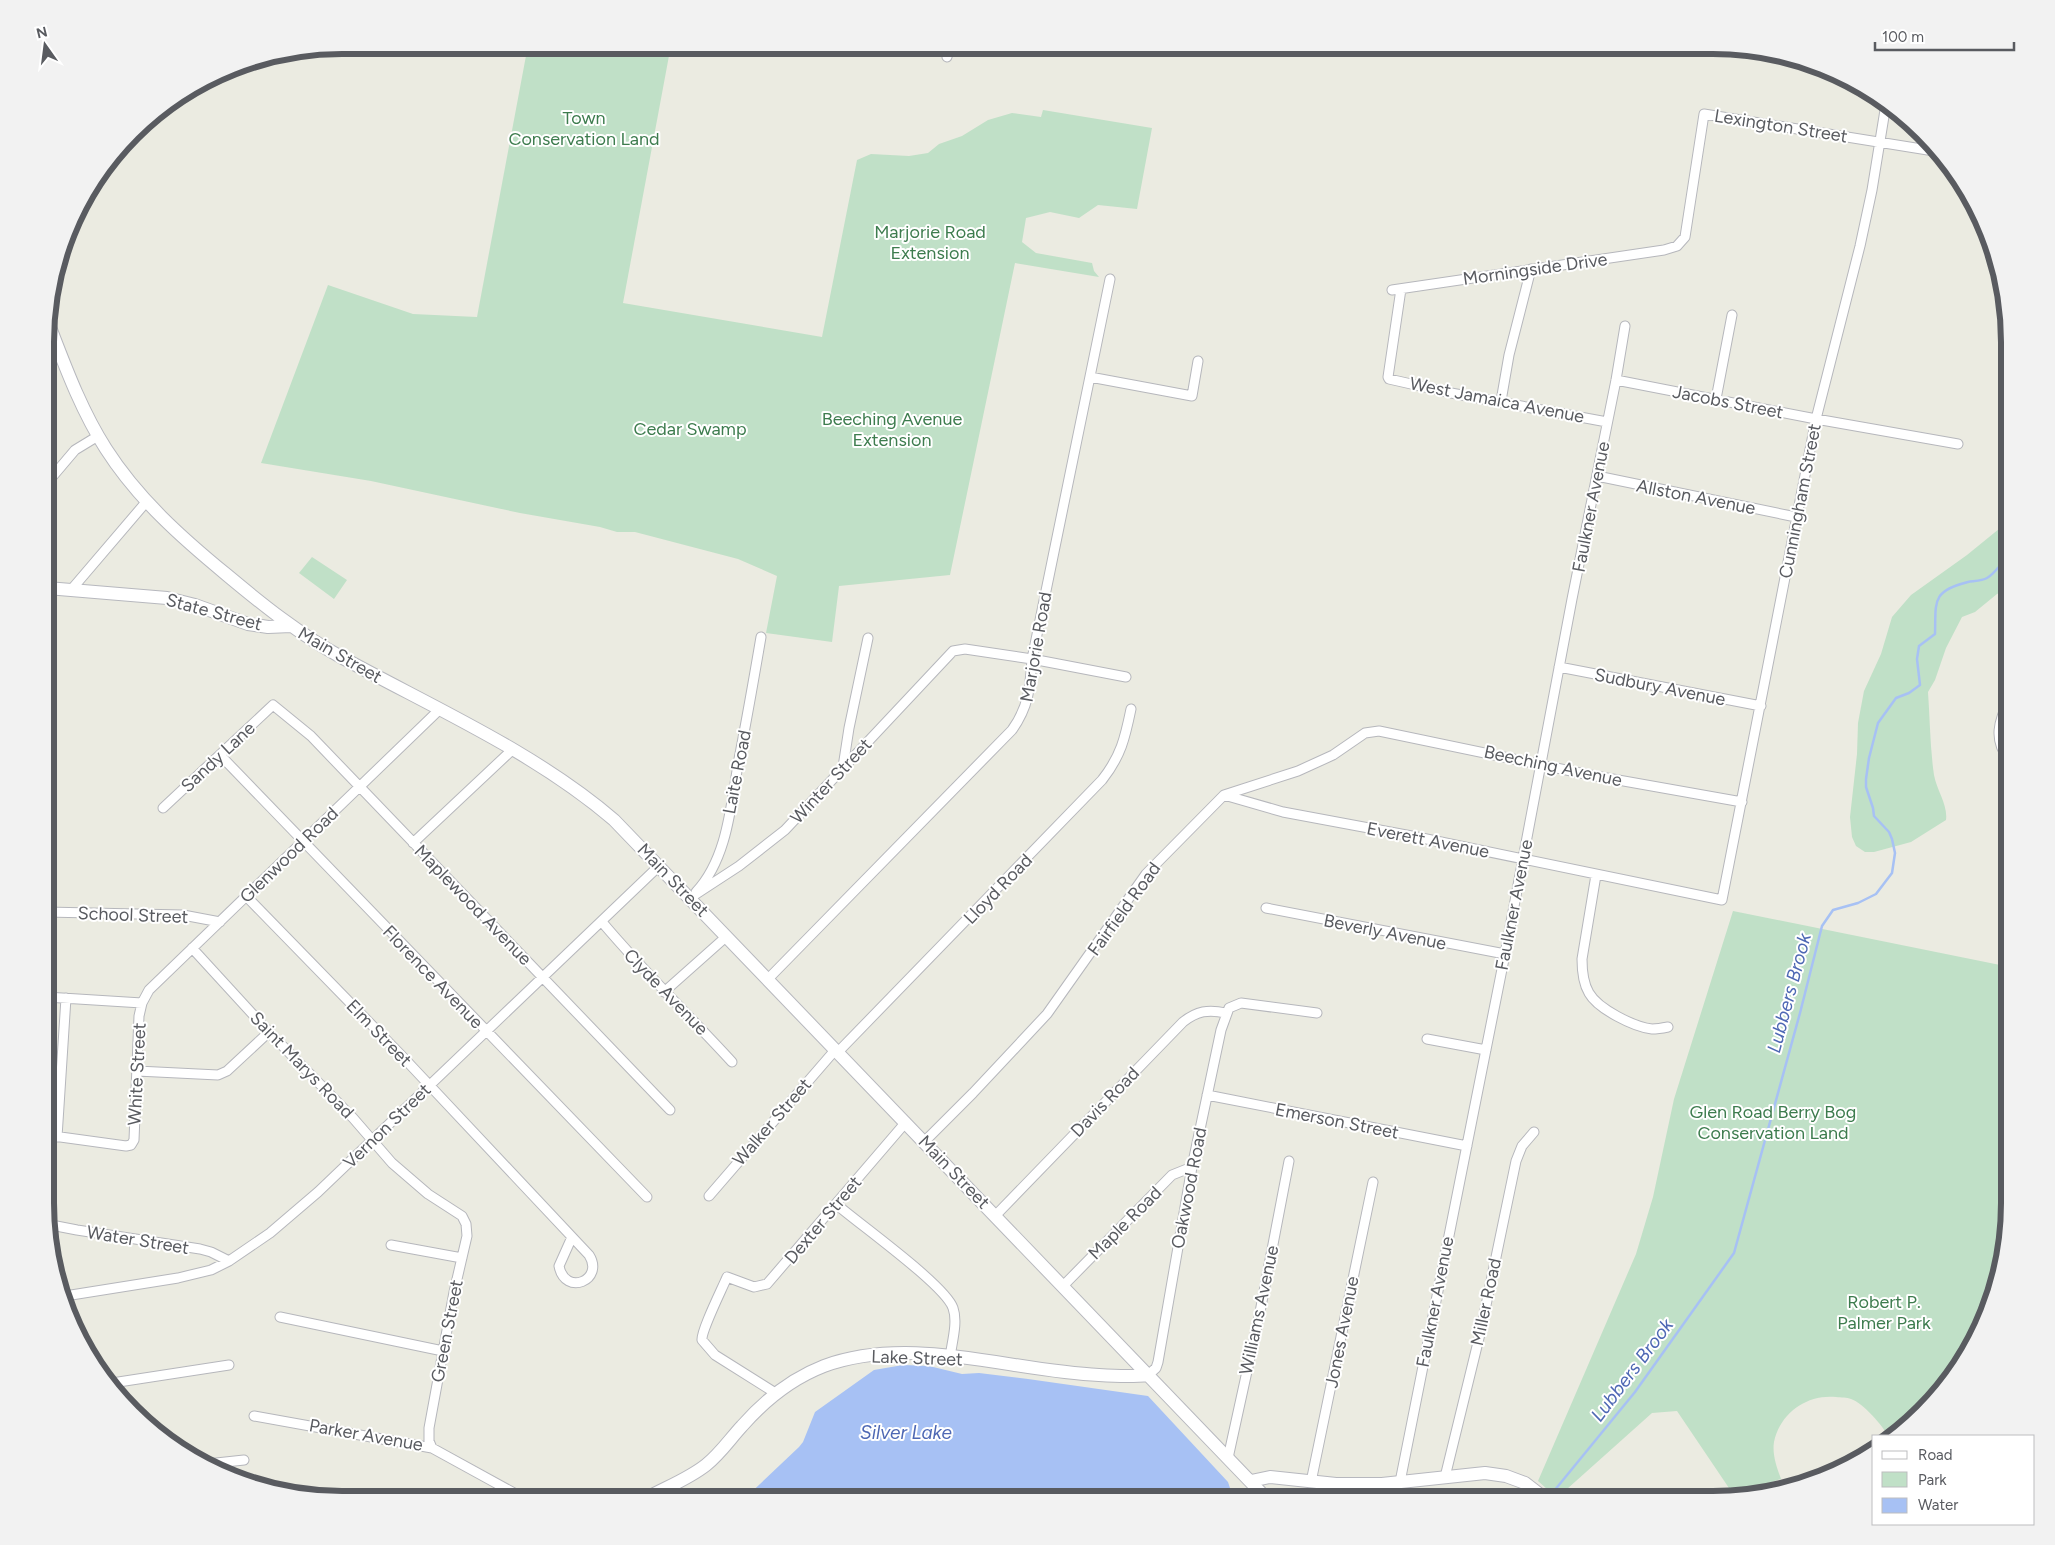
<svg xmlns="http://www.w3.org/2000/svg" width="2055" height="1545" viewBox="0 0 2055 1545" font-family="Figtree,sans-serif">
	<style>
		.green { fill: #c0e0c7 }
		.water { fill: #a7c1f4 }
		.lines { fill: none; stroke-linecap: round; stroke-linejoin: round }
		.stream { stroke: #a7c1f4; stroke-width: 2.5 }
		.street-casing { stroke: #b6b7bc; stroke-width: 11 }
		.secondary-casing { stroke: #b7b8be; stroke-width: 14 }
		.street { stroke: #fff; stroke-width: 9 }
		.secondary { stroke: #fff; stroke-width: 12 }
		.labels { text-anchor: middle; dominant-baseline: central; stroke-width: 4; stroke-linejoin: round; paint-order: stroke }
		.park-label { font-size: 18px; fill: #3d7c4e; stroke: #fff }
		.street-label { font-size: 18px; fill: #595b60; stroke: #fff }
		.water-label { font-size: 19px; font-style: italic; fill: #4e68b4; stroke: #fff }
		.rim { fill: none; stroke: #595b60; stroke-width: 6 }
	</style>
	<rect width="100%" height="100%" fill="#ebebe1"/>
	<!-- green -->
	<path class="green" d="M528,45H671L623,303L822,337L857,160L871,154L909,156L928,153L939,144L962,136L988,120L1012,113L1041,117L1043,110L1152,128L1137,209L1098,205L1079,218L1050,212L1026,218L1022,242L1036,253L1092,263L1094,271L1099,277L1015,263L950,575L839,586L832,642L766,633L777,576L738,559L635,532H617L600,527L520,513L371,481L261,463L328,285L413,314L477,317Z
		M2010,520V588L1997,594L1975,612L1962,617L1946,648L1935,680L1928,692C1930,719 1930,748 1934,775C1937,791 1948,805 1946,820L1911,842L1874,852H1865L1856,846L1852,837L1850,817L1857,754L1858,723L1864,691L1881,654L1892,617L1911,595L1967,555Z
		M312,557L347,580L334,599L299,573Z
		M1733,911L2010,967L2009,1223L1987,1317L1937,1399L1888,1436C1883,1426 1863,1403 1851,1399C1847,1397 1841,1398 1836,1397C1807,1394 1780,1413 1774,1442C1772,1455 1777,1468 1781,1479L1733,1494L1677,1411L1652,1413L1557,1498L1538,1481L1636,1254L1653,1197L1674,1099Z"/>
	<!-- water -->
	<path class="water" d="M903,1365L929,1366L962,1374L979,1373L1028,1379L1148,1396L1228,1482L1234,1500H743L799,1447L803,1442L815,1412L874,1370Z"/>
	<g class="lines">
		<!-- stream -->
		<path class="stream" d="M1554,1491L1635,1392L1734,1253L1800,1013L1822,926L1833,910L1858,903L1876,894L1892,873L1895,853L1892,839L1889,832L1874,816L1873,808L1866,787V779L1869,758L1878,723L1896,698L1909,693L1920,685L1917,659L1919,646L1935,634C1936,602 1931,591 1968,582C1974,581 1982,581 1987,578C1996,573 2001,562 2010,556
			M1528,1500L1534,1497"/>
		<defs>
			<path id="street" d="M431,45L442,50L452,45
				M947,57L950,45
				M1401,289L1388,377L1389,379L1451,393L1607,422
				M1392,290L1664,250L1677,246L1685,237L1704,114L1934,151
				M1090,377L1192,396L1198,361
				M1616,380L1816,419L1958,444
				M1716,399L1732,315
				M1501,401L1509,355L1531,269
				M1597,476L1796,517
				M47,483L75,450L98,436
				M71,590L147,501
				M1559,667L1761,706
				M220,755L647,1197
				M2010,761C1992,740 1999,720 2010,698
				M843,767L849,728L868,638
				M1224,795L1283,812L1417,837L1722,900L1816,419L1860,246L1872,190L1886,104
				M163,808L273,705L311,736L670,1110
				M413,843L512,750
				M1596,875L1582,959C1582,971 1583,983 1589,993C1598,1009 1634,1027 1652,1029C1657,1029 1663,1028 1668,1027
				M696,892C728,858 731,803 739,759C747,718 754,678 761,637
				M246,896L401,1055L589,1255C605,1280 565,1297 559,1266L572,1237
				M690,898L739,866L785,830L953,651L965,649L1032,659L1126,677
				M1266,908L1505,954
				M46,912L183,915L220,922
				M602,922C643,971 689,1015 732,1062
				M192,948L269,1032L353,1118L392,1163L428,1194L462,1216L466,1224L467,1236L454,1292L429,1428V1441L432,1448
				M768,979L1012,730C1029,706 1030,688 1032,659L1110,279
				M664,992L727,936
				M46,997L142,1003
				M1427,1039L1486,1050
				M838,1052L1102,780C1121,756 1125,738 1131,709
				M137,1071L218,1075L227,1071L269,1032
				M1207,1095L1467,1146
				M46,1135L126,1146L131,1145L134,1140L139,1016L142,1003L149,990L439,710
				M57,1137L66,998
				M924,1142L973,1093L1047,1014L1146,874L1224,795L1298,771L1333,755L1365,733L1379,731L1590,775L1742,802
				M709,1196L836,1049
				M836,1204C859,1224 945,1285 953,1308C958,1322 952,1342 950,1357
				M995,1216L1183,1022C1197,1011 1208,1009 1226,1013
				M46,1224L77,1230L200,1249L211,1252L229,1261
				M391,1245L462,1258
				M1063,1286L1172,1175L1192,1167
				M65,1296L178,1278L211,1270L229,1261L270,1233L318,1192L659,866
				M280,1317L443,1351
				M1148,1375L1156,1368L1158,1362L1192,1167L1221,1030L1229,1008L1241,1003L1317,1013
				M112,1383L229,1365
				M777,1394L715,1355L702,1340C701,1331 722,1289 727,1277L754,1287L767,1284L906,1122
				M254,1416L432,1448L525,1499
				M1228,1458L1260,1312L1289,1161
				M207,1464L244,1460
				M1445,1477L1480,1334L1516,1161L1522,1146L1534,1132
				M1311,1482L1373,1182
				M1400,1482L1505,954L1572,599L1616,380L1625,326"/>
			<path id="secondary" d="M48,322C65,366 81,410 106,449C138,499 182,538 227,575C263,605 299,634 341,657C432,707 535,752 614,820L1268,1500
				M47,588L167,598L195,605L248,624L268,627L291,626
				M1251,1481L1270,1477L1336,1484H1382L1485,1473L1506,1476L1525,1483L1547,1500
				M643,1500C664,1488 687,1480 706,1465C720,1454 730,1439 742,1426C764,1401 793,1378 824,1366C912,1334 1009,1371 1099,1375C1115,1376 1131,1377 1148,1375"/>
		</defs>
		<!-- street casing -->
		<use href="#street" class="street-casing"/>
		<!-- secondary casing -->
		<use href="#secondary" class="secondary-casing"/>
		<!-- street -->
		<use href="#street" class="street"/>
		<!-- secondary -->
		<use href="#secondary" class="secondary"/>
	</g>
	<g class="labels">
		<!-- park labels -->
		<g class="park-label">
			<text x="584" y="118">Town<tspan x="584" dy="21">Conservation Land</tspan></text>
			<text x="930" y="232">Marjorie Road<tspan x="930" dy="21">Extension</tspan></text>
			<text x="892" y="419">Beeching Avenue<tspan x="892" dy="21">Extension</tspan></text>
			<text x="690" y="429">Cedar Swamp</text>
			<text x="1773" y="1112">Glen Road Berry Bog<tspan x="1773" dy="21">Conservation Land</tspan></text>
			<text x="1884" y="1302">Robert P.<tspan x="1884" dy="21">Palmer Park</tspan></text>
		</g>
		<!-- street labels -->
		<g class="street-label">
			<text transform="translate(1781 126) rotate(9)">Lexington Street</text>
			<text transform="translate(1535 269) rotate(-8)">Morningside Drive</text>
			<text transform="translate(1497 400) rotate(11)">West Jamaica Avenue</text>
			<text transform="translate(1728 402) rotate(11)">Jacobs Street</text>
			<text transform="translate(1696 497) rotate(11)">Allston Avenue</text>
			<text transform="translate(1800 501) rotate(-79)">Cunningham Street</text>
			<text transform="translate(1591 507) rotate(-79)">Faulkner Avenue</text>
			<text transform="translate(214 612) rotate(15)">State Street</text>
			<text transform="translate(1036 647) rotate(-80)">Marjorie Road</text>
			<text transform="translate(340 655) rotate(30)">Main Street</text>
			<text transform="translate(1660 687) rotate(11)">Sudbury Avenue</text>
			<text transform="translate(218 757) rotate(-43)">Sandy Lane</text>
			<text transform="translate(1553 766) rotate(12)">Beeching Avenue</text>
			<text transform="translate(737 772) rotate(-79)">Laite Road</text>
			<text transform="translate(831 781) rotate(-47)">Winter Street</text>
			<text transform="translate(1428 840) rotate(11)">Everett Avenue</text>
			<text transform="translate(289 855) rotate(-44)">Glenwood Road</text>
			<text transform="translate(673 880) rotate(46)">Main Street</text>
			<text transform="translate(998 889) rotate(-46)">Lloyd Road</text>
			<text transform="translate(473 905) rotate(46)">Maplewood Avenue</text>
			<text transform="translate(1514 905) rotate(-79)">Faulkner Avenue</text>
			<text transform="translate(1124 909) rotate(-54)">Fairfield Road</text>
			<text transform="translate(133 915) rotate(2)">School Street</text>
			<text transform="translate(1385 932) rotate(11)">Beverly Avenue</text>
			<text transform="translate(433 977) rotate(46)">Florence Avenue</text>
			<text transform="translate(666 992) rotate(46)">Clyde Avenue</text>
			<text transform="translate(379 1033) rotate(46)">Elm Street</text>
			<text transform="translate(302 1065) rotate(46)">Saint Marys Road</text>
			<text transform="translate(137 1074) rotate(-87)">White Street</text>
			<text transform="translate(1105 1102) rotate(-46)">Davis Road</text>
			<text transform="translate(1337 1121) rotate(11)">Emerson Street</text>
			<text transform="translate(772 1122) rotate(-49)">Walker Street</text>
			<text transform="translate(387 1126) rotate(-44)">Vernon Street</text>
			<text transform="translate(954 1172) rotate(46)">Main Street</text>
			<text transform="translate(1189 1188) rotate(-79)">Oakwood Road</text>
			<text transform="translate(823 1220) rotate(-50)">Dexter Street</text>
			<text transform="translate(1125 1223) rotate(-45)">Maple Road</text>
			<text transform="translate(138 1240) rotate(9)">Water Street</text>
			<text transform="translate(1435 1302) rotate(-79)">Faulkner Avenue</text>
			<text transform="translate(1486 1302) rotate(-78)">Miller Road</text>
			<text transform="translate(1259 1310) rotate(-78)">Williams Avenue</text>
			<text transform="translate(447 1331) rotate(-79)">Green Street</text>
			<text transform="translate(1342 1332) rotate(-79)">Jones Avenue</text>
			<text transform="translate(917 1358) rotate(2)">Lake Street</text>
			<text transform="translate(366 1435) rotate(10)">Parker Avenue</text>
		</g>
		<!-- water labels -->
		<g class="water-label">
			<text transform="translate(1789 993) rotate(-75)">Lubbers Brook</text>
			<text transform="translate(1632 1370) rotate(-53)">Lubbers Brook</text>
			<text x="906" y="1432">Silver Lake</text>
		</g>
	</g>
	<!-- crop -->
	<path d="M0 0H2055V1545H0ZM342 54H1713A288 288 0 0 1 2001 342V1203A288 288 0 0 1 1713 1491H342A288 288 0 0 1 54 1203V342A288 288 0 0 1 342 54Z" fill="#f2f2f2" fill-rule="evenodd"/>
	<path class="rim" d="M342 54H1713A288 288 0 0 1 2001 342V1203A288 288 0 0 1 1713 1491H342A288 288 0 0 1 54 1203V342A288 288 0 0 1 342 54Z"/>
	<!-- legend -->
	<rect x="1872" y="1435" width="162" height="90" fill="#ffffff" stroke="#bdbdbf"/>
	<rect x="1882" y="1451" width="25" height="8" fill="#ffffff" stroke="#bdbdbf"/>
	<text x="1918" y="1460" font-size="15" fill="#595b60">Road</text>
	<rect x="1882" y="1472" width="25" height="15" fill="#c0e0c7" stroke="#bdbdbf"/>
	<text x="1918" y="1485" font-size="15" fill="#595b60">Park</text>
	<rect x="1882" y="1498" width="25" height="15" fill="#a7c1f4" stroke="#bdbdbf"/>
	<text x="1918" y="1510" font-size="15" fill="#595b60">Water</text>
	<!-- north arrow -->
	<g transform="translate(45 45) rotate(346)" stroke="#ffffff" stroke-width="4" paint-order="stroke">
	<path d="M0-4L9 19L0 12L-9 19Z" fill="#595b60"/>
	<text y="-8" font-size="14" font-weight="bold" text-anchor="middle" fill="#595b60">N</text>
	</g>
	<!-- scale -->
	<path d="M1875 42v8h139v-8" fill="none" stroke="#595b60" stroke-width="2.5"/>
	<text x="1882" y="42" font-size="15" fill="#595b60" stroke="#ffffff" stroke-width="4" paint-order="stroke">100 m</text>
</svg>
